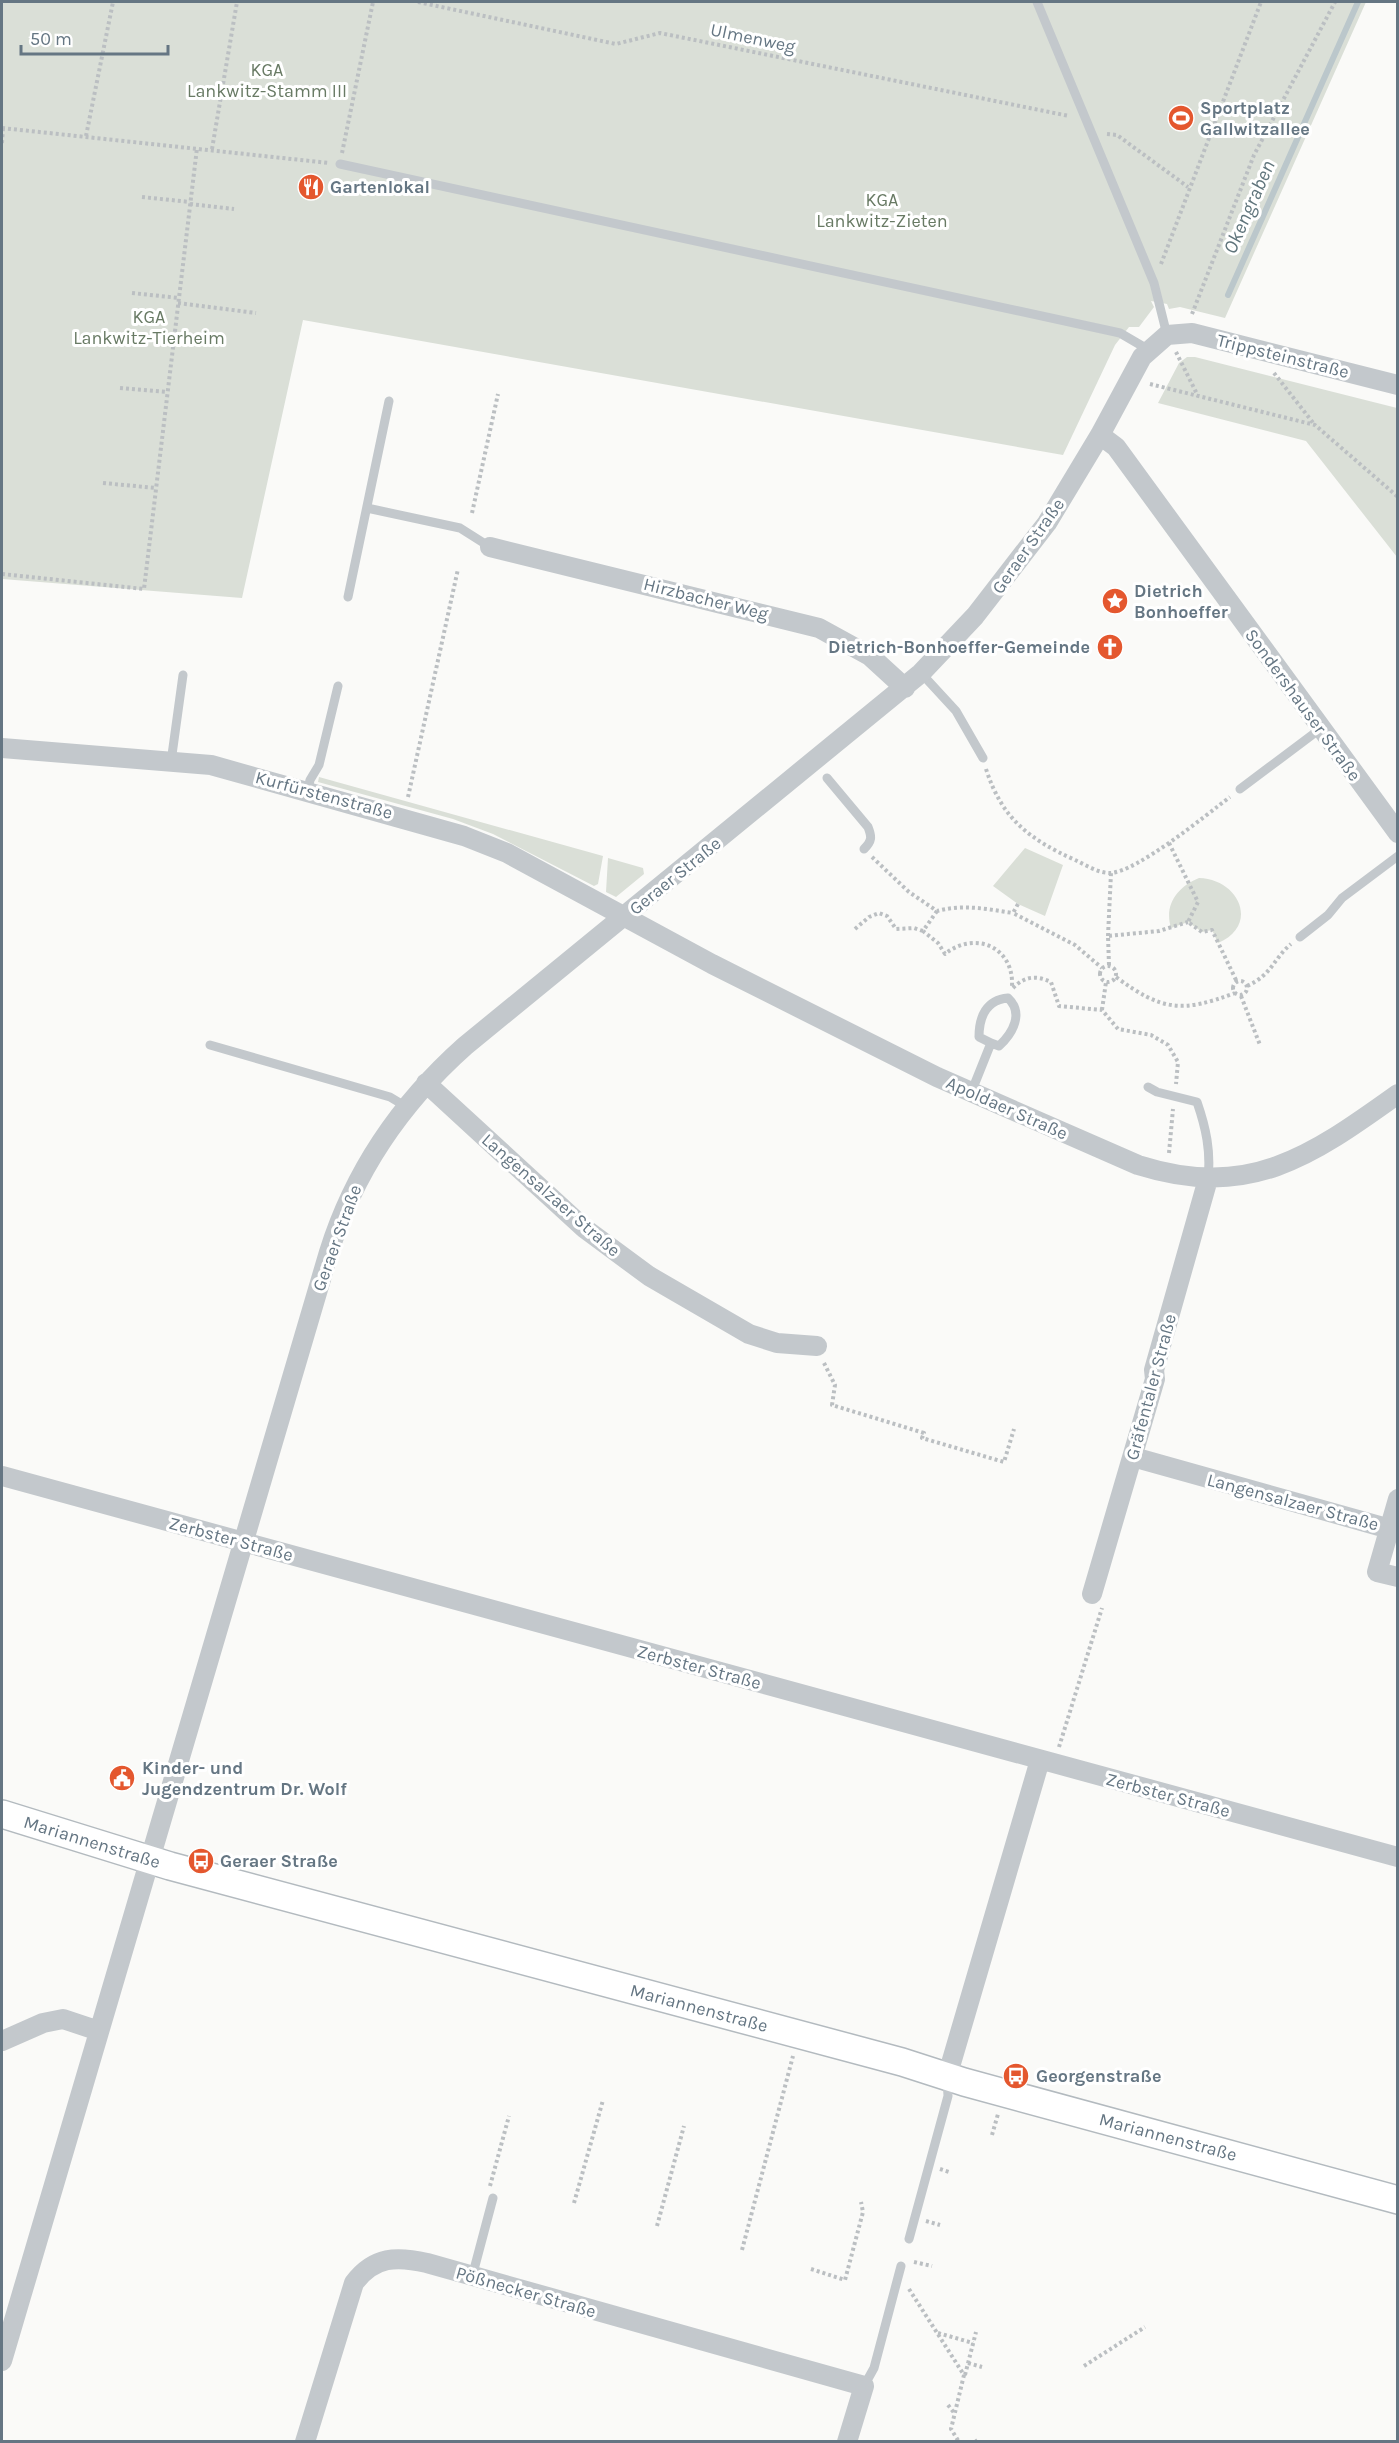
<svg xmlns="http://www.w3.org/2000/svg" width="1399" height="2443" viewBox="0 0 1399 2443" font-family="Karla,sans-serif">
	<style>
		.green { fill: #dadfd7 }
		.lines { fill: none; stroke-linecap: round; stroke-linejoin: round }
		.stream { stroke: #bbc7cb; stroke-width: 6 }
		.secondary-casing { stroke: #b3babf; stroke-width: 30 }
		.path { stroke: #bbbfc2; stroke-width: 4; stroke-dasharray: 3 3; stroke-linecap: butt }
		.lane { stroke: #c3c8cc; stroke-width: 9 }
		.street { stroke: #c3c8cc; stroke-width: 20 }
		.secondary { stroke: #fff; stroke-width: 27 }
		.labels { text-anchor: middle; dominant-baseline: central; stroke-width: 6; stroke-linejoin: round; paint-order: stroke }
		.street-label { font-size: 18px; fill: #657683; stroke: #fff }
		.park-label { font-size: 18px; fill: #687a64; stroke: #fff }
		.poi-label { font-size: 18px; font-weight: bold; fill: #657683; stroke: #fff; text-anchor: start }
		.water-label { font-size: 20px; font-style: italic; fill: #60757c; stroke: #fff }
	</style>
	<rect width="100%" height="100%" fill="#fafaf8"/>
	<!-- green -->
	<path class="green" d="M2,2H1366L1225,318L1180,307L1169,309L1167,304L1151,301L1154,307L1139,327H1129L1115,345L1063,455L303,320L242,598L2,579Z
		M1187,357H1195L1397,408V557L1306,441L1158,403L1179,363Z
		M319,777L603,856L598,884L594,886L493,834L453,819L318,782Z
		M1025,848L1063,865L1045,916L1018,904L993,886Z
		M608,858L643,868L644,874L616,897L606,892Z
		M1199,878C1239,879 1260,925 1218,943L1212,930L1202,932L1188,922L1171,928C1164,905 1177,887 1199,878Z"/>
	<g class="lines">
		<!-- stream -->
		<path class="stream" d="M1228,295L1358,2"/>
		<defs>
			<path id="secondary" d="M2,1814L170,1866L902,2062L964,2082L1398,2200"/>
		</defs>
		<!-- secondary casing -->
		<use href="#secondary" class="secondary-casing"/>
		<!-- path -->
		<path class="path" d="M418,2L616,44L660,33L1069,116
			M2,128L329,163
			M1107,134L1117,135L1188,187
			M86,136L113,2
			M2,143L3,128
			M212,149L237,2
			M342,153L373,2
			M142,197L190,202
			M190,204L234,209
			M1161,264L1261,2
			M132,293L179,298
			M178,303L256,313
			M1192,314L1254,155L1335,2
			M1176,352L1198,396
			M1274,373L1314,424
			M1150,384L1315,425L1398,497
			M120,388L167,392
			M103,483L156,488
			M472,513L498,394
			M2,574L144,589L197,148
			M986,769C1002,819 1029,839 1075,860C1086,865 1098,873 1110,873C1137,872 1206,815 1230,797
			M408,797L458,569
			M1169,843L1198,902L1188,922L1202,932L1212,930L1237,982
			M872,857L909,892L937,911C963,904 987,909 1013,913
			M1018,904L1013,913L1075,945L1102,968
			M937,911L923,931L938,943L945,954C975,930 1014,947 1012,986
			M855,929L869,917L879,913L887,916L896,929L914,928L923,931
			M1108,936L1111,873
			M1109,965L1108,936L1159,931L1188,922
			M1100 974a8 8 0 1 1 16 0a8 8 0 1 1-16 0Z
			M1116,977C1162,1011 1182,1013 1235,993
			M1233 988a7 7 0 1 1 14 0a7 7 0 1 1-14 0Z
			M1247,986C1273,974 1273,959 1291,944
			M1013,988C1025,976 1036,975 1051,982L1059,1006L1102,1010L1118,1029L1151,1035L1168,1045L1178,1062L1176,1084
			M1241,996L1260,1045
			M1102,1010L1106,982
			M1169,1153L1173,1109
			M824,1363L835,1385L832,1405L924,1433L922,1438L1004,1462L1014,1429
			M1059,1747L1102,1608
			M992,2135L998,2114
			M940,2169L949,2172
			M490,2186L509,2116
			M574,2203L603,2100
			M926,2221L940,2225
			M657,2226L684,2126
			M742,2250L793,2056
			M914,2262L932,2266
			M811,2269L845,2280L863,2212L861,2202
			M909,2289L964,2375L951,2429L959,2442
			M938,2333L973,2343
			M968,2363L982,2367
			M1084,2366L1145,2327
			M965,2375L976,2332
			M948,2405L955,2414
			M975,2442L979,2439"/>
		<!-- lane -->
		<path class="lane" d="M1037,2L1154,283L1167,335
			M340,164L1120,333L1149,350
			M367,508L460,528L490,547
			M348,597L389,401
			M921,673L956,711L983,758
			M171,762L183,675
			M827,778L868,827C872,837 872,841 864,849
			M1240,789L1320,729
			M308,790L310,780L319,765L338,686
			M1300,937L1328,915L1342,898L1398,856
			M210,1045L390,1097L405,1106
			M1148,1087L1157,1092L1197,1102C1206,1128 1211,1151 1208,1179
			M971,1093L991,1043L999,1046C1013,1033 1024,1013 1008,998C986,1000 979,1017 979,1037L991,1043
			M909,2239L948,2096L947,2079
			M472,2277L493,2198
			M864,2386L874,2368L901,2266"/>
		<!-- street -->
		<path class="street" d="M1100,435L1116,447L1398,833
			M490,547L819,628L870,656L905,688
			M2,748L211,765L464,836L507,853L712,964L937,1077L1138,1165C1249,1200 1310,1157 1398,1094
			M426,1083L584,1228L649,1276L749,1334L777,1343L817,1346
			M1133,1457L1390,1529
			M2,1476L1398,1857
			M1398,1499L1377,1572L1398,1577
			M1092,1594L1155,1379L1154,1370L1208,1179
			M2,2041L43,2023L63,2019L99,2031
			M947,2077L1040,1760
			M2,2361L329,1252C355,1169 401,1103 465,1046L921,673L975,616L1047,523L1100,435L1142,357L1167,335L1192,333L1398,385
			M305,2442L354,2283C374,2256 397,2256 427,2263L864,2386L847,2442"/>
		<!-- secondary -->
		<use href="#secondary" class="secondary"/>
	</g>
	<!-- icons -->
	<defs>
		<symbol id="stadium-disc" viewBox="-11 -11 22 22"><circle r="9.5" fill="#e4572e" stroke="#fff"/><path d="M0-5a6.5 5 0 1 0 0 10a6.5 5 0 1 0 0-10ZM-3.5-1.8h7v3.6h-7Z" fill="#fff"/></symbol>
		<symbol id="restaurant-disc" viewBox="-11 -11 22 22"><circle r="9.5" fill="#e4572e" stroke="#fff"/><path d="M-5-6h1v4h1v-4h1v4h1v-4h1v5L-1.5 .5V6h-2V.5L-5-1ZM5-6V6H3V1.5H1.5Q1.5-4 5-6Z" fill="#fff"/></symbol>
		<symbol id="sight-disc" viewBox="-11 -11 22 22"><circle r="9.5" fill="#e4572e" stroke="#fff"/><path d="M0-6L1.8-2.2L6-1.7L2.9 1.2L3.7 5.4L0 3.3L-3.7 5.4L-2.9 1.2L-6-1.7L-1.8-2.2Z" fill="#fff"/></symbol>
		<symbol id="church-disc" viewBox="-11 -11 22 22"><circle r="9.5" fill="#e4572e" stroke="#fff"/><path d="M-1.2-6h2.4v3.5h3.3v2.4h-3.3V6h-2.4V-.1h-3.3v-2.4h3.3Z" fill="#fff"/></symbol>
		<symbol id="civic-disc" viewBox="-11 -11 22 22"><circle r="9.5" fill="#e4572e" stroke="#fff"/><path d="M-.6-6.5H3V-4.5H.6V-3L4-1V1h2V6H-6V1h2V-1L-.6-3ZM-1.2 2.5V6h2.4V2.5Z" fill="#fff"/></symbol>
		<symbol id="bus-disc" viewBox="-11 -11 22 22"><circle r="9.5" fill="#e4572e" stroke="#fff"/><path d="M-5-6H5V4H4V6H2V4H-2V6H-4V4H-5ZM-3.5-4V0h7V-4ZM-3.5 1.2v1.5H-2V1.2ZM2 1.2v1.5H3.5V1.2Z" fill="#fff"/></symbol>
	</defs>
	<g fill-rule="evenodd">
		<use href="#stadium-disc" x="1166" y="103" width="30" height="30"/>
		<use href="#restaurant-disc" x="296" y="172" width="30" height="30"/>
		<use href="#sight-disc" x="1100" y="586" width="30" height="30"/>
		<use href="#church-disc" x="1095" y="632" width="30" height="30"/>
		<use href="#civic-disc" x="107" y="1763" width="30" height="30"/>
		<use href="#bus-disc" x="186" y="1846" width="30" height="30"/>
		<use href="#bus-disc" x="1001" y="2061" width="30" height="30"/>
	</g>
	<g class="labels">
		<!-- street labels -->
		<g class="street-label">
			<text transform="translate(753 38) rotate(12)">Ulmenweg</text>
			<text transform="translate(1283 356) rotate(14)">Trippsteinstraße</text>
			<text transform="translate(1028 546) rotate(-55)">Geraer Straße</text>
			<text transform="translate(706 599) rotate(14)">Hirzbacher Weg</text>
			<text transform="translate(1303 705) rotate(54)">Sondershauser Straße</text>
			<text transform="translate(324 795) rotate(15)">Kurfürstenstraße</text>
			<text transform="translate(675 876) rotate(-39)">Geraer Straße</text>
			<text transform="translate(1007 1108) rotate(24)">Apoldaer Straße</text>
			<text transform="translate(551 1195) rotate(41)">Langensalzaer Straße</text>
			<text transform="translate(337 1238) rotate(-70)">Geraer Straße</text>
			<text transform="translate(1151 1387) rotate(-75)">Gräfentaler Straße</text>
			<text transform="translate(1293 1502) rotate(15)">Langensalzaer Straße</text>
			<text transform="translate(231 1539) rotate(15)">Zerbster Straße</text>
			<text transform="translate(699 1667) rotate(15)">Zerbster Straße</text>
			<text transform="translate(1168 1795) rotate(15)">Zerbster Straße</text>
			<text transform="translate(92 1842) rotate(17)">Mariannenstraße</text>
			<text transform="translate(699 2008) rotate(15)">Mariannenstraße</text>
			<text transform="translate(1168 2137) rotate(15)">Mariannenstraße</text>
			<text transform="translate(526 2292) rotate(16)">Pößnecker Straße</text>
		</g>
		<!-- park labels -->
		<g class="park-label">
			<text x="267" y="70">KGA<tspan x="267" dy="21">Lankwitz-Stamm III</tspan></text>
			<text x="882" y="200">KGA<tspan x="882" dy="21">Lankwitz-Zieten</tspan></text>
			<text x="149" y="317">KGA<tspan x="149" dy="21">Lankwitz-Tierheim</tspan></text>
		</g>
		<!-- poi labels -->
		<g class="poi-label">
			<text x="1200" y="108">Sportplatz<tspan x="1200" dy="21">Gallwitzallee</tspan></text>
			<text x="330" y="187">Gartenlokal</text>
			<text x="1134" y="591">Dietrich<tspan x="1134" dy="21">Bonhoeffer</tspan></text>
			<text x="1090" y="647" text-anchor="end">Dietrich-Bonhoeffer-Gemeinde</text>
			<text x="142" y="1768">Kinder- und<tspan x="142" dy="21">Jugendzentrum Dr. Wolf</tspan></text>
			<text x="220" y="1861">Geraer Straße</text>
			<text x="1036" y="2076">Georgenstraße</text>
		</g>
		<!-- water labels -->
		<g class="water-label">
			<text transform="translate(1249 207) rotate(-66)">Okengraben</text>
		</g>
	</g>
	<!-- border -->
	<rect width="1399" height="2443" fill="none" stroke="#657683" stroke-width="6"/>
	<!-- scale -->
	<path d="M21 45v9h147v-9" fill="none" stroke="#657683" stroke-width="3"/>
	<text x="30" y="45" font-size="18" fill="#657683" stroke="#ffffff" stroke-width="4.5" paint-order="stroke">50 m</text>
</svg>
